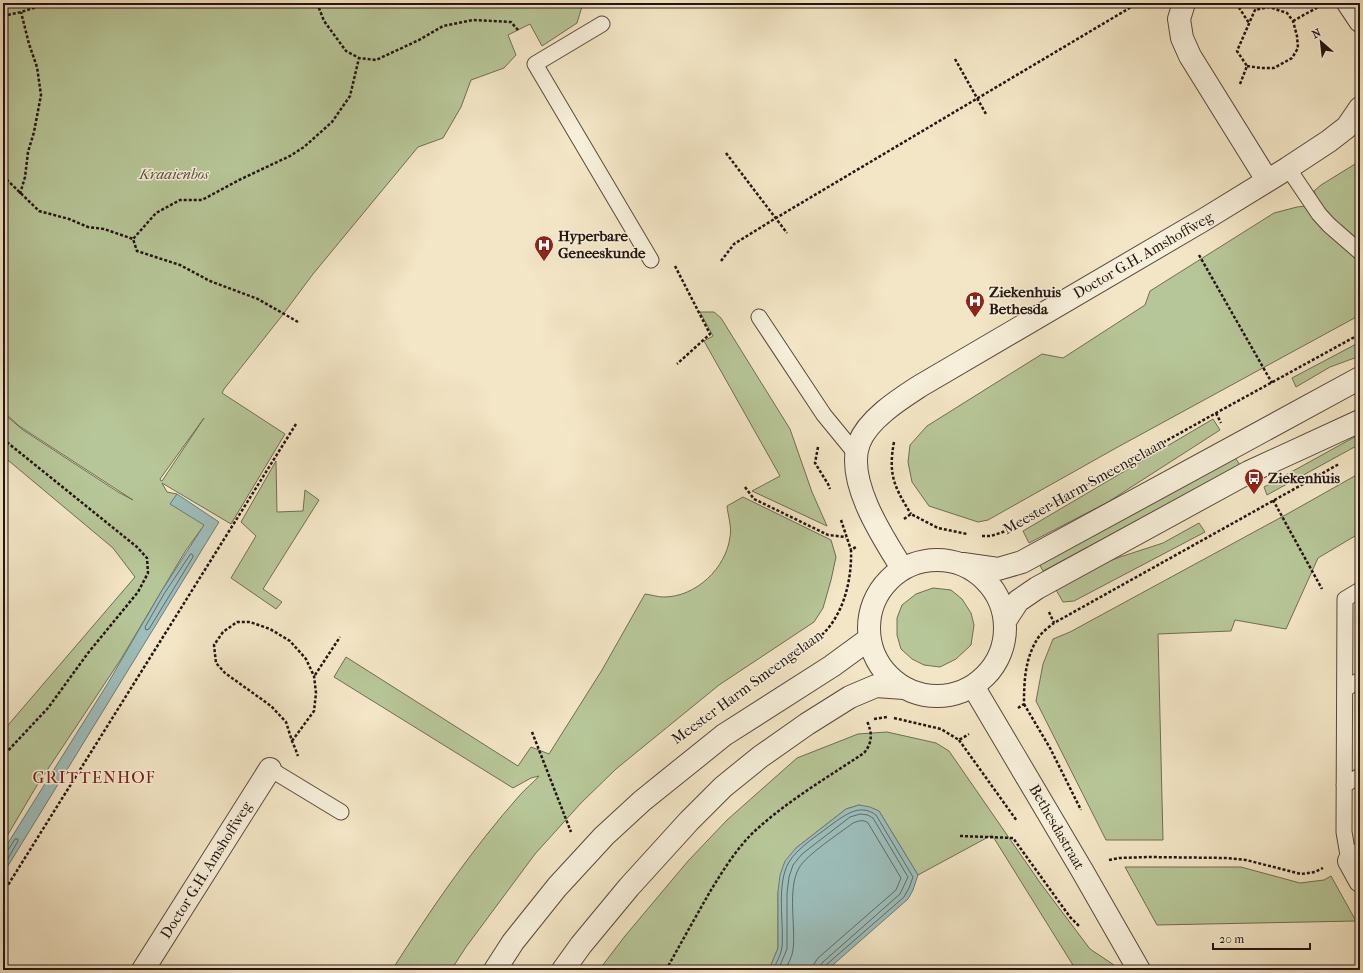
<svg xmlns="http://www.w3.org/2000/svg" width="1363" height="973" viewBox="0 0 1363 973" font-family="'IM FELL French Canon',serif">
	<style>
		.green { fill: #b7c698; stroke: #6e6e54; fill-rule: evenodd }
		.water { fill: #9dbebb; stroke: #6d7a77 }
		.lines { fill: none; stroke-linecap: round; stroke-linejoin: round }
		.shore { stroke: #606a66; stroke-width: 1 }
		.service-casing { stroke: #58493e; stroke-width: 17 }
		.minor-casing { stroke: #58493e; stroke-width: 24 }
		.tertiary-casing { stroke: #58493e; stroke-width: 24 }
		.path { stroke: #241510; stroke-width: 2.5; stroke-dasharray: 3 2; stroke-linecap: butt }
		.service { stroke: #f7efda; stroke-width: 15 }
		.minor { stroke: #f7efda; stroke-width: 22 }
		.tertiary { stroke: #f7efda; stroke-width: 22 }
		.labels { text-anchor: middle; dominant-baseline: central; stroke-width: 3; stroke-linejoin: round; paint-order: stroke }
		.park-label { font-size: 15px; font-style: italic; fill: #575340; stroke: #f7efda }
		.poi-label { font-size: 15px; font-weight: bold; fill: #241510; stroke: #f7efda; text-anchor: start }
		.street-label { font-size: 15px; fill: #241510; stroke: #f7efda }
		.quarter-label { font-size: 17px; letter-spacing: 1px; fill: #7a1f14; stroke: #f7efda }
	</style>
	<rect width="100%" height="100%" fill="#f3e6c6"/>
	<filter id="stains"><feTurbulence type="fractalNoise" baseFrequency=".005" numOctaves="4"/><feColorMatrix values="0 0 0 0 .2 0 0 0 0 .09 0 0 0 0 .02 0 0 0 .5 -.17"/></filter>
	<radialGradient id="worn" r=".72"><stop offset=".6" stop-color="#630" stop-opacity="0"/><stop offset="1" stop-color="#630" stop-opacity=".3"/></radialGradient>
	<!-- green -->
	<path class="green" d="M3,3H583L577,23L542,46L530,24L508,35L516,55L504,68L471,80L461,107L443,138L418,147L313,274L281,317L224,389L222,393L285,434L231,524L162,483L167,492L177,494L171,504L205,524L186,550L121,659L36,787L3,843V731L135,577L113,548L3,456V413L23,430L118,492L133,500L19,426L3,411ZM204,418L162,481H161L160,479Z
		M1360,161V246L1321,208L1314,191L1321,185Z
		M1306,206L1360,259V315L1116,448L988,520L978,522L929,506L912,482L908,462L910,445L927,426L1042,354L1063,358L1145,305L1150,291L1274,213L1297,207Z
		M700,312H714L721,318L790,429L812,492L827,526L752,491L780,476L704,341L713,336Z
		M1360,342V356L1330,367L1296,387L1292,378Z
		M1213,419L1220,430L1108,502L1029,543L1023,531Z
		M1360,434V444L1267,495L1264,487Z
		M1234,456L1240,465L1043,571L1037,560Z
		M276,461L277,512L303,511L305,490L319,500L263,589L282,602L276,609L231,578L256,536L241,522Z
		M1360,473V533L1318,558L1286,629L1235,620L1231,631L1158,634L1163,840H1106L1036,701L1043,664L1053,639L1070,632L1289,513Z
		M743,497L831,540L836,557L831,580L823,608L814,622L719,685L616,769L581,803L535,854L466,947L451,970H392C431,909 472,849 520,795C526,788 533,783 539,776L531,778L513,788L334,677L346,657L518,766L531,747L549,754L602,670L645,594C652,595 658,597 664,597C696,597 726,568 730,537C732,527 728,516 727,506Z
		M1199,523L1205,532L1074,601L1063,602L1055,588L1091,568L1120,557L1163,543Z
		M933,588L951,590L962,599L971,613L974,625L971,645L956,659L940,667L924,665L912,659L901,649L897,635V618L902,605L916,594Z
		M887,732L936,743L949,751L1041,884L1090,949L1114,965L1105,970H1076L992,835L918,875L879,811L859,805L846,809L796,848L778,892V948L769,970H599L625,936L688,861L727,820L797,758L858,734Z
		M1125,867H1241L1300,883L1324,880L1331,876L1356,921L1157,925Z"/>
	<!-- water -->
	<path class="water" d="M177,494L219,522L3,874V851L108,683L161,592L204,525L170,504Z
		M859,805L870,807L879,811L918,875L913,890L908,899L827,970H769L778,948V892L780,875L785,861L796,848L846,809Z"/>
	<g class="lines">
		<!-- shore -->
		<path class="shore" d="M191,554L193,555V557L149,629L146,630L145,627L164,594Z
			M3,852L8,850L15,839H18V841L3,867
			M773,970C776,963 781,955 782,947C784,922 776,884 789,862C798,847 821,833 835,822C848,813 861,804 876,815L913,877L909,888L904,897L826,965L825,970
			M778,970L787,949V893L789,877L793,865L802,854L850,817L860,814L868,815L873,818L908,877L900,894L823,962L820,966V970
			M785,970C788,964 792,957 793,950C796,926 787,889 799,868C806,855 840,833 853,823C858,821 863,819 868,823L901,878L896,890L818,958L814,964V970"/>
		<defs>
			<path id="service" d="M602,24L535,64L651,260
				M1288,168L1319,214L1329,225L1360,252
				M759,317L824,415L856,454
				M1345,689L1360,680
				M270,769L341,812
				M1344,785L1360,776
				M1349,861L1344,832L1345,599L1360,590"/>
			<path id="minor" d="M1184,3L1179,19L1182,38L1190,56L1267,180
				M1348,3L1360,21
				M902,568C883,538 845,480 859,443C868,419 900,399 920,386L1205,219L1288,168L1329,141L1347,127L1360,108
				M1360,854L1349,861L1360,881
				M143,970L270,769"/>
			<path id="tertiary" d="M869 628a68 68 0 1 1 136 0a68 68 0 1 1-136 0Z
				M963,564L998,569L1022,562L1360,378
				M1005,621L1018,601L1037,588L1249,472L1360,421
				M973,686L1083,872L1139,970
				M495,970L513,942L557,887L604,836L642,801L724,735L832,666L869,639
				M563,970L581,945L629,887L689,821L723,787L760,757L807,724L850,697L876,686L904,688"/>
		</defs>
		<!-- service casing -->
		<use href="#service" class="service-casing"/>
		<!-- minor casing -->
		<use href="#minor" class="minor-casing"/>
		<!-- tertiary casing -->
		<use href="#tertiary" class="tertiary-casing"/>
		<!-- path -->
		<path class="path" d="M317,3L324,21L346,51L359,58L376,60L419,40L443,26L473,20L511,22L518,30
			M1236,3L1249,23
			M3,16L21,12L49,3
			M1293,21L1320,6
			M955,59L986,114
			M1247,66L1261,68H1274L1292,58L1298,48L1297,36L1293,21L1287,13L1269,7L1255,10
			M1240,84L1247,66L1237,51L1258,3
			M726,153L787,233
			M3,176L39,211L69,219L88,227L104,229L133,239
			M20,194L25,177L28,152L34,132L41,95L37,67L29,44L21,12
			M1199,255L1272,383
			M721,261L734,244L776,218L1138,3
			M675,266L710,334L677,364
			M298,322L258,299L210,281L180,265L137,251L133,239L156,213L180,200H202L239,180L290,156L304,147L332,122L350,96L359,58
			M1216,413L1221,423
			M3,439L137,547L147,558L148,573L138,592L88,653L48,708L3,756
			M894,442C888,474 894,487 911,514
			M818,447L815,463L828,484L830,489
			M745,487L754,499L828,535L846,537
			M1273,500L1322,589
			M904,519L911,514L938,528L967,534
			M841,520L851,550
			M982,536H991L1003,532L1216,413L1360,334
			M1049,612L1054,623
			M315,675L340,637
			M755,679C775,665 797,653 817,639C843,619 852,581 851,550L856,547
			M1024,704L1050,748L1081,810
			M1018,708L1024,704C1024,681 1025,658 1038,638C1042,632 1049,627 1054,623L1339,464
			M894,718L941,729L959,740L969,734
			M874,719L887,717
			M532,732L571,832
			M959,740L1017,821
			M292,741L314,711L316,693L314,676L306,659L290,641L270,629L250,622H237L223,632L214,645L216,663L225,673L271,706L286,722L292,741L295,748L298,756
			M960,836L1013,838L1070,917L1080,927
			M1109,860L1119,858L1149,857L1227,858L1246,860L1301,874L1315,872L1323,868
			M3,893L296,424
			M666,970C681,943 696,916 711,890C724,869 738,846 757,829C789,800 828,777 864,753C873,742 872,733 867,721"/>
		<!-- service -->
		<use href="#service" class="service"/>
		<!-- minor -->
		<use href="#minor" class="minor"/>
		<!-- tertiary -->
		<use href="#tertiary" class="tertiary"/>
	</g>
	<!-- icons -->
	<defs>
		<symbol id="hospital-pin" viewBox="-11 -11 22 30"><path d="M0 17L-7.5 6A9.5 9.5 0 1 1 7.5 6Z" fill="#8f2418" stroke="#f7efda"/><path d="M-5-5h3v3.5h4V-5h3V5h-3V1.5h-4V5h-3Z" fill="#fff"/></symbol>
		<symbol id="bus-pin" viewBox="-11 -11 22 30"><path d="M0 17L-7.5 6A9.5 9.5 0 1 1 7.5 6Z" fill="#8f2418" stroke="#f7efda"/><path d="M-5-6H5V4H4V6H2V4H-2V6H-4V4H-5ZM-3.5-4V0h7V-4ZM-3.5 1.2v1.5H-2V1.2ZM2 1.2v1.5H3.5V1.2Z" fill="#fff"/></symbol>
	</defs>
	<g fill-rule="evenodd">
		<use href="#hospital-pin" x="533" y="234" width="22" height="30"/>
		<use href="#hospital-pin" x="964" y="290" width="22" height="30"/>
		<use href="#bus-pin" x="1243" y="467" width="22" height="30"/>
	</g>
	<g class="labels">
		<!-- park labels -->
		<g class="park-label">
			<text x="174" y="174">Kraaienbos</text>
		</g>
		<!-- poi labels -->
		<g class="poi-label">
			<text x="558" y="236">Hyperbare<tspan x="558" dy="17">Geneeskunde</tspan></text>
			<text x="989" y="292">Ziekenhuis<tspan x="989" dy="17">Bethesda</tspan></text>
			<text x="1268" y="478">Ziekenhuis</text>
		</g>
		<!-- street labels -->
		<g class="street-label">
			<text transform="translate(1143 255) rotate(-30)">Doctor G.H. Amshoffweg</text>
			<text transform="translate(1084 486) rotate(-29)">Meester Harm Smeengelaan</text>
			<text transform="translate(747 687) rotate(-36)">Meester Harm Smeengelaan</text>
			<text transform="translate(1057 827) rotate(60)">Bethesdastraat</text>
			<text transform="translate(206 870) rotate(-58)">Doctor G.H. Amshoffweg</text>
		</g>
		<!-- quarter labels -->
		<g class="quarter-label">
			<text x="94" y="777">GRITTENHOF</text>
		</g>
	</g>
	<!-- margin -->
	<rect width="1363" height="973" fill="none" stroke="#f3e6c6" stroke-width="16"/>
	<rect x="4" y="4" width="1355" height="965" fill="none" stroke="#241510" stroke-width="2"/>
	<rect x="8" y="8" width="1347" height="957" fill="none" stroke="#241510"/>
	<!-- north arrow -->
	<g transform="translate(1321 42) rotate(332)" stroke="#f7efda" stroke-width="3" paint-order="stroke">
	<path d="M0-3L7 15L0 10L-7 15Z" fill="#241510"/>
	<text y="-6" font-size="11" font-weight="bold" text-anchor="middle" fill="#241510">N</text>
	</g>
	<!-- scale -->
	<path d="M1213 943v6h97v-6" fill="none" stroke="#241510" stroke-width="2"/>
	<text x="1219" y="943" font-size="12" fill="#241510" stroke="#f7efda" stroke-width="3" paint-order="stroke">20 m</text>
	<rect width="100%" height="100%" filter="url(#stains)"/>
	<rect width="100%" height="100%" fill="url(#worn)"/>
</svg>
